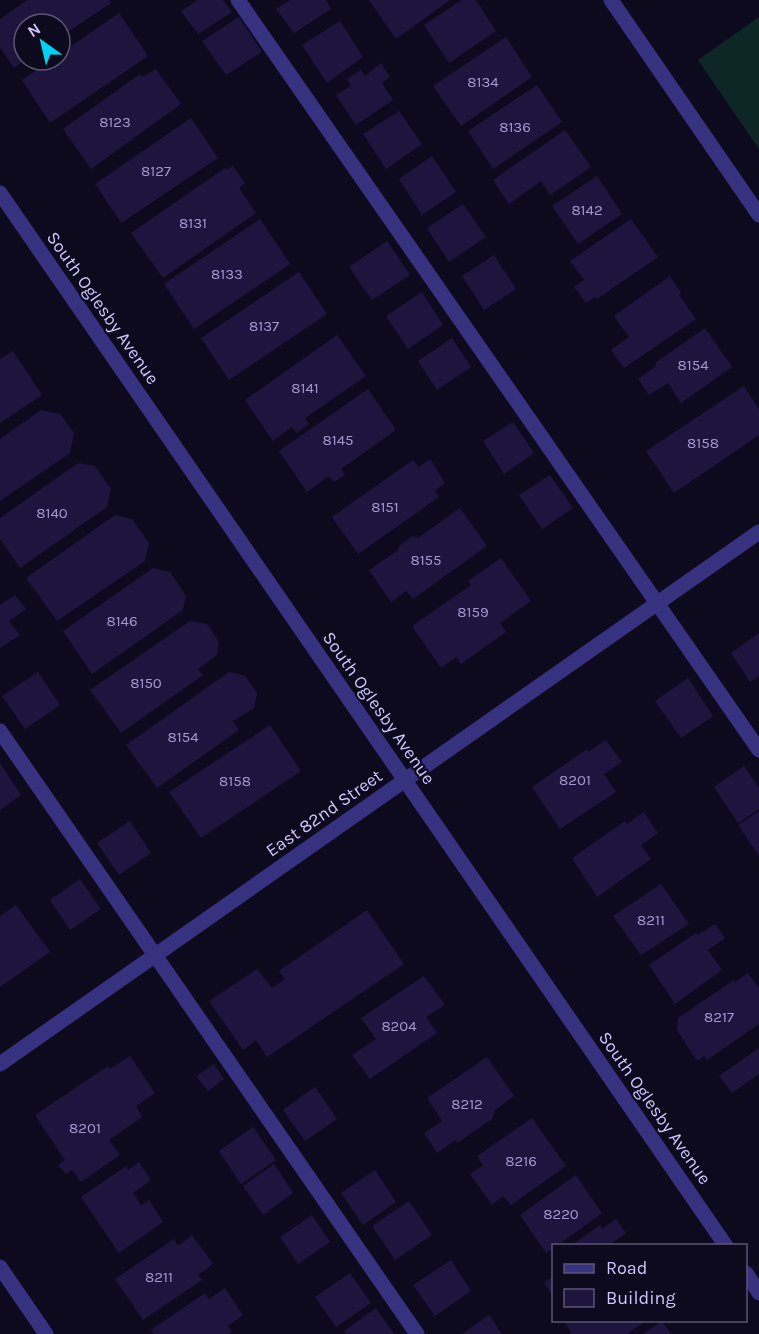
<svg xmlns="http://www.w3.org/2000/svg" width="759" height="1334" viewBox="0 0 759 1334" font-family="Karla,sans-serif">
	<style>
		.green { fill: #0d2727 }
		.building { fill: #1e153f }
		.lines { fill: none; stroke-linecap: round; stroke-linejoin: round }
		.service { stroke: #37327f; stroke-width: 15 }
		.minor { stroke: #37327f; stroke-width: 15 }
		.tertiary { stroke: #37327f; stroke-width: 15 }
		.labels { text-anchor: middle; dominant-baseline: central; stroke-width: 4.5; stroke-linejoin: round; paint-order: stroke }
		.number-label { font-size: 15px; fill: #a29acf }
		.street-label { font-size: 18px; fill: #cec6ff; stroke: #0e0a1d }
	</style>
	<rect width="100%" height="100%" fill="#0e0a1d"/>
	<!-- green -->
	<path class="green" d="M759,17V149L698,60Z"/>
	<!-- building -->
	<path class="building" d="M27,0H109L111,3L60,37V24H24V61L14,68L0,47V19Z
		M198,0H223L232,12L198,34L181,11Z
		M290,0H326L331,9L294,33L276,9Z
		M369,0H450L396,39Z
		M462,0H476L496,31L449,63L424,25Z
		M119,13L148,56L50,123L22,80L51,60H60V54Z
		M239,17L262,52L226,75L202,41Z
		M340,21L363,57L327,83L302,45Z
		M506,37L532,77L461,126L433,86Z
		M381,63L390,77L382,83L393,100L356,125L336,95L351,86L347,79L361,70L365,76Z
		M156,69L181,104L91,169L63,129L140,74L142,77Z
		M537,85L562,122L493,169L468,131Z
		M399,111L422,144L386,169L363,134Z
		M191,118L218,158L121,223L95,184Z
		M565,130L591,167L550,195L541,181L509,204L493,180Z
		M432,156L456,192L422,215L399,179Z
		M233,166L245,183L239,188L256,213L163,278L131,233L225,168L227,170Z
		M597,176L622,214L578,244L552,206Z
		M463,204L486,237L449,262L427,228Z
		M260,219L290,264L194,329L164,284Z
		M631,219L658,257L597,299L595,297L586,303L574,287L584,280L570,261Z
		M387,241L410,275L372,300L349,267Z
		M494,255L516,289L484,310L462,276Z
		M299,272L327,314L229,380L201,338Z
		M670,276L681,293L679,295L696,319L624,368L611,350L629,337L614,316Z
		M422,292L443,325L408,349L386,316Z
		M705,328L732,367L681,403L668,383L649,395L638,379L656,366L655,363Z
		M337,335L366,376L305,418L309,424L297,433L292,427L273,441L245,400Z
		M452,338L471,367L437,390L418,361Z
		M13,351L42,395L0,423V359Z
		M744,386L759,409V435L674,493L646,451Z
		M368,389L396,430L341,469L345,475L334,482L329,476L307,492L279,451Z
		M41,410L60,414L74,433L70,453L0,501V439Z
		M513,422L534,453L504,474L483,441Z
		M430,459L445,483L435,491L439,497L358,554L332,517L413,460L419,467Z
		M78,463L95,466L111,489L107,507L20,568L0,539V518Z
		M550,475L573,508L542,529L519,495Z
		M460,508L487,546L413,599L406,591L391,602L369,570L398,550L400,545L413,536L418,538Z
		M115,515L132,519L149,543L145,561L57,621L26,578Z
		M501,558L531,601L500,623L506,632L461,664L456,657L441,668L412,626L471,585L468,581Z
		M153,568L170,572L186,596L183,610L92,674L63,631Z
		M15,595L26,609L9,621L20,635L0,648V605Z
		M190,621L207,624L219,642L217,655L198,669L203,675L121,733L90,690Z
		M759,633V676L750,682L731,653Z
		M38,672L60,705L25,729L2,696Z
		M229,672L245,676L257,693L254,708L233,721L239,730L157,788L126,745Z
		M688,678L713,716L681,738L655,701Z
		M270,725L301,771L201,838L169,792Z
		M606,740L622,762L604,774L616,792L560,829L532,787L587,749L588,752Z
		M0,763L21,795L0,810Z
		M744,766L759,788V809L738,823L714,787Z
		M759,811V856L738,825Z
		M644,812L658,833L641,845L651,859L597,897L572,858L625,821L627,824Z
		M130,821L151,853L119,875L97,843Z
		M80,879L101,909L70,930L50,900Z
		M661,884L689,924L641,955L613,916Z
		M16,905L50,952L0,987V916Z
		M367,910L404,964L267,1057L256,1040L243,1050L209,1001L257,969L272,988L285,979L279,971Z
		M715,924L725,938L708,950L722,970L675,1004L649,965L696,933L698,935Z
		M748,973L759,988V1024L707,1060L704,1056L697,1061L677,1030L678,1018L734,980L735,982Z
		M424,976L445,1005L426,1017L437,1033L370,1079L352,1055L376,1039L361,1018Z
		M759,1048V1074L732,1093L719,1076Z
		M130,1056L155,1093L136,1106L142,1117L109,1140L120,1155L81,1182L72,1170L66,1174L58,1165L65,1160L35,1115L108,1066L110,1069Z
		M487,1057L514,1096L495,1110L492,1119L457,1143L455,1140L437,1153L424,1133L442,1121L427,1098Z
		M214,1064L224,1079L208,1091L196,1076Z
		M315,1087L337,1119L305,1141L283,1110Z
		M532,1118L566,1166L511,1205L503,1196L492,1205L470,1174L483,1165L477,1156Z
		M253,1127L276,1160L241,1184L219,1151Z
		M139,1162L151,1180L133,1193L141,1205L149,1200L163,1222L119,1253L81,1197L126,1166L128,1170Z
		M274,1164L293,1193L263,1215L243,1186Z
		M375,1170L396,1202L363,1225L341,1193Z
		M576,1175L602,1213L557,1246H554V1248L546,1253L520,1215Z
		M409,1201L432,1235L395,1260L372,1226Z
		M312,1215L330,1242L298,1264L280,1237Z
		M616,1219L626,1233L612,1243L614,1246H570L600,1225L602,1229Z
		M192,1235L213,1264L198,1275L202,1280L143,1320L115,1279L174,1239L178,1246Z
		M451,1260L471,1291L435,1316L413,1285Z
		M350,1273L371,1303L336,1327L315,1297Z
		M554,1276V1297L544,1283Z
		M225,1288L243,1315L228,1326L232,1332L228,1334H154L151,1330L205,1293L209,1299Z
		M376,1308L394,1334H346L344,1331Z
		M489,1315L502,1334H462Z
		M563,1320H647L627,1334H569L571,1332Z
		M662,1321L671,1334H643Z"/>
	<g class="lines">
		<!-- service -->
		<path class="service" d="M238,0L759,750
			M0,731L417,1334"/>
		<!-- minor -->
		<path class="minor" d="M0,193L726,1246
			M0,1064L759,532
			M0,1267L46,1334
			M746,1273L759,1293"/>
		<!-- tertiary -->
		<path class="tertiary" d="M611,0L759,215"/>
	</g>
	<g class="labels">
		<!-- number labels -->
		<g class="number-label">
			<text x="483" y="82">8134</text>
			<text x="115" y="122">8123</text>
			<text x="515" y="127">8136</text>
			<text x="156" y="171">8127</text>
			<text x="587" y="210">8142</text>
			<text x="193" y="223">8131</text>
			<text x="227" y="274">8133</text>
			<text x="264" y="326">8137</text>
			<text x="693" y="365">8154</text>
			<text x="305" y="388">8141</text>
			<text x="338" y="440">8145</text>
			<text x="703" y="443">8158</text>
			<text x="385" y="507">8151</text>
			<text x="52" y="513">8140</text>
			<text x="426" y="560">8155</text>
			<text x="473" y="612">8159</text>
			<text x="122" y="621">8146</text>
			<text x="146" y="683">8150</text>
			<text x="183" y="737">8154</text>
			<text x="575" y="780">8201</text>
			<text x="235" y="781">8158</text>
			<text x="651" y="920">8211</text>
			<text x="719" y="1017">8217</text>
			<text x="399" y="1026">8204</text>
			<text x="467" y="1104">8212</text>
			<text x="85" y="1128">8201</text>
			<text x="521" y="1161">8216</text>
			<text x="561" y="1214">8220</text>
			<text x="159" y="1277">8211</text>
		</g>
		<!-- street labels -->
		<g class="street-label">
			<text transform="translate(103 308) rotate(55)">South Oglesby Avenue</text>
			<text transform="translate(379 708) rotate(55)">South Oglesby Avenue</text>
			<text transform="translate(324 813) rotate(-35)">East 82nd Street</text>
			<text transform="translate(655 1108) rotate(55)">South Oglesby Avenue</text>
		</g>
	</g>
	<!-- legend -->
	<rect x="552" y="1244" width="195" height="78" fill="#0e0a1d" stroke="#5b5577" stroke-width="1.5"/>
	<rect x="564" y="1264" width="30" height="9" fill="#37327f" stroke="#5b5577" stroke-width="1.5"/>
	<text x="606" y="1274" font-size="18" fill="#cec6ff">Road</text>
	<rect x="564" y="1289" width="30" height="18" fill="#1e153f" stroke="#5b5577" stroke-width="1.5"/>
	<text x="606" y="1304" font-size="18" fill="#cec6ff">Building</text>
	<!-- north arrow -->
	<g transform="translate(42 42) rotate(326)"><circle r="28" fill="#0e0a1d" stroke="#5b5577" stroke-width="1.5"/>
	<path d="M0-4.5L10 22L0 15L-10 22Z" fill="#00d3f1"/>
	<text y="-9" font-size="16" font-weight="bold" text-anchor="middle" fill="#cec6ff">N</text>
	</g>
</svg>
